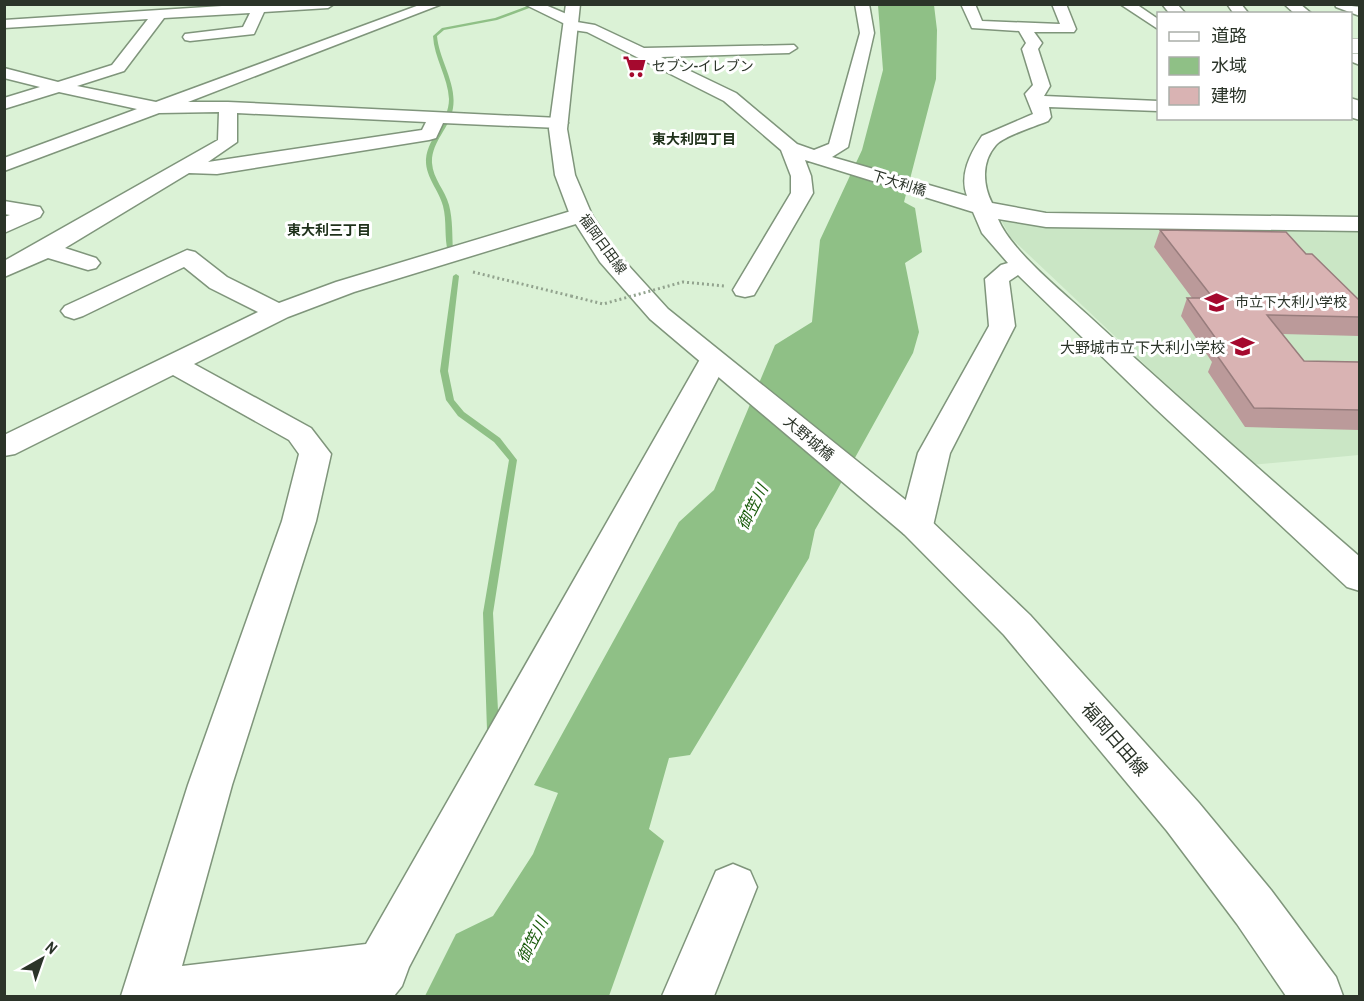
<svg xmlns="http://www.w3.org/2000/svg" width="1364" height="1001" viewBox="0 0 1364 1001" font-family="'Archivo Narrow','Noto Sans JP',sans-serif">
	<style>
		.built { fill: #cae6c5 }
		.water { fill: #8fc086 }
		.lines { fill: none; stroke-linecap: round; stroke-linejoin: round }
		.stream { fill: #8fc086; fill-rule: evenodd }
		.minor-casing { stroke: #7f957b; stroke-width: 3 }
		.major-casing { stroke: #7f957b; stroke-width: 3 }
		.highway-casing { stroke: #7f957b; stroke-width: 3 }
		.path { stroke: #92a38e; stroke-width: 3; stroke-dasharray: 2 3; stroke-linecap: butt }
		.minor { fill: #fff; fill-rule: evenodd }
		.major { fill: #fff; fill-rule: evenodd }
		.highway { fill: #fff; fill-rule: evenodd }
		.highway-bridge-casing { stroke: #7f957b; stroke-width: 16; stroke-linecap: butt }
		.path-bridge { stroke: #92a38e; stroke-width: 3; stroke-dasharray: 2 3; stroke-linecap: butt }
		.highway-bridge { stroke: #fff; stroke-width: 15 }
		.wall { fill: #bb9a9a }
		.building { fill: #d9b3b3; stroke: #987d7d; stroke-width: 1.5 }
		.labels { text-anchor: middle; dominant-baseline: central; stroke-width: 6; stroke-linejoin: round; paint-order: stroke }
		.far-poi-label { font-size: 14px; fill: #2b3429; stroke: #fff; text-anchor: start }
		.far-neighbourhood-label { font-size: 14px; font-weight: bold; fill: #1e301a; stroke: #fff }
		.far-street-label { font-size: 14px; fill: #2b3429; stroke: #fff }
		.poi-label { font-size: 15px; fill: #2b3429; stroke: #fff; text-anchor: end }
		.street-label { font-size: 15px; fill: #2b3429; stroke: #fff }
		.water-label { font-size: 16px; font-style: italic; fill: #1b5c0d; stroke: #fff }
		.near-street-label { font-size: 18px; fill: #2b3429; stroke: #fff }
	</style>
	<rect width="100%" height="100%" fill="#dbf2d6"/>
	<!-- built -->
	<path class="built" d="M1009,219L1359,229V455L1251,465L1011,238L1002,222Z"/>
	<!-- water -->
	<path class="water" d="M878,5H934L937,30L936,79L904,202L915,208L922,252L905,263L919,332L913,353L815,530L809,558L690,755L669,758L649,829L664,841L609,996H425L456,934L493,916L533,854L558,793L534,785L679,522L714,490L775,345L812,322L820,240L862,150L883,70Z"/>
	<g class="lines">
		<!-- stream -->
		<path class="stream" d="M533,4H540L497,20L444,30L437,36C439,60 457,83 453,108C450,128 431,142 432,163C433,179 445,190 449,205C453,220 452,236 453,251L448,252C444,238 447,221 443,206C439,190 425,177 426,159C428,137 449,122 449,99C448,77 434,58 433,36L442,28L495,18Z
			M456,274L459,276L448,371L454,400L464,412L500,438L517,460L493,613L499,730L497,733L493,735L489,733L487,730L483,613L509,460L494,442L458,416L446,400L440,371L453,276Z"/>
		<defs>
			<path id="minor" d="M253,4H334L328,8L264,12L254,34L190,41L185,40L183,37L185,34L243,27L250,13L164,18L124,71L77,86L156,102L422,4H442L188,102H228L559,118L568,123L559,128L443,123L436,138L429,140L217,174L189,173L65,248L96,258L100,263L96,268L88,270L48,258L4,277V261L218,140L219,112L159,113L4,171V158L137,109L59,92L4,109V98L40,87L4,78V68L58,82L112,65L148,19L4,28V20ZM237,113L426,122L422,130L208,162L237,142Z
				M524,4H543L576,18L577,22L595,25L644,48L794,45L797,48L789,53L661,57L736,93L797,144L814,150L829,144L860,33L855,4H869L874,33L848,147L832,157L967,196C959,175 970,154 982,136L1033,114L1025,94L1033,85L1022,49L1026,43L1019,31L972,28L961,4H975L982,21L1060,24L1052,4H1066L1076,29L1074,32H1034L1042,43L1038,49L1050,86L1044,96L1158,101V111L1049,107L1051,117L1048,121C1036,126 1004,136 996,145C981,162 983,185 992,203L1046,213L1360,217V231L1046,227L998,219C1012,252 1064,293 1091,318C1179,399 1269,478 1360,557V591L1347,587L1155,408L1018,275L1009,281L1015,326L950,453L933,526L928,534L916,537L904,534L899,526L918,453L989,326L985,279L1001,265L1008,263L982,233L973,212L805,160L811,176L813,193L754,295L745,297L736,295L733,290L791,193V176L781,150L724,101L587,32L566,29L565,24Z
				M1120,4H1136L1158,19V29Z
				M1350,105L1360,108V120L1350,117Z
				M4,201L40,207L43,212L40,217L4,233V217L10,215L4,214Z
				M581,208L589,210L592,215L589,220L354,292L288,317L194,364L311,428L331,454L316,521L232,785L182,966L366,944L699,361L703,355L713,353L723,355L727,361L409,967L402,986L394,996H121L188,785L282,521L299,454L289,440L173,375L15,454L4,456V435L258,312L210,288L184,267L83,316L74,319L65,316L61,311L65,306L187,250L195,252L227,277L279,303L336,282Z
				M733,864L750,871L757,887L714,996H662L716,871Z"/>
			<path id="major" d="M566,4H580L567,129L575,175L592,215L617,253L668,309L928,518L1030,615L1199,803L1271,890L1336,977L1343,996H1286L1237,924L1167,831L1004,635L904,534L650,319L600,262L570,215L555,175L549,129Z"/>
			<path id="highway" d="M1162,4H1177L1186,14H1170Z
				M1227,4H1241L1249,14H1234Z
				M1284,4H1300L1312,14H1295Z
				M1335,4L1360,7V16L1336,7Z
				M1350,50L1360,54V65L1350,61Z
				M1350,98L1360,101V113L1350,110Z"/>
		</defs>
		<!-- minor casing -->
		<use href="#minor" class="minor-casing"/>
		<!-- major casing -->
		<use href="#major" class="major-casing"/>
		<!-- highway casing -->
		<use href="#highway" class="highway-casing"/>
		<!-- path -->
		<path class="path" d="M473,272L571,296"/>
		<!-- minor -->
		<use href="#minor" class="minor"/>
		<!-- major -->
		<use href="#major" class="major"/>
		<!-- highway -->
		<use href="#highway" class="highway"/>
		<defs>
			<path id="highway-bridge" d="M1350,46H1360"/>
		</defs>
		<!-- highway-bridge casing -->
		<use href="#highway-bridge" class="highway-bridge-casing"/>
		<!-- path-bridge -->
		<path class="path-bridge" d="M571,296L603,304L683,282L724,286"/>
		<!-- highway-bridge -->
		<use href="#highway-bridge" class="highway-bridge"/>
	</g>
	<!-- wall -->
	<path class="wall" d="M1160,230L1306,254L1359,300V336L1282,334L1304,361L1359,362V430L1245,427L1208,372L1212,362L1181,316L1187,298H1192L1154,247Z"/>
	<!-- building -->
	<path class="building" d="M1160,230L1286,232L1306,254H1312L1359,300V317L1267,315L1304,361L1359,362V410L1254,408L1216,354H1227L1187,298H1213Z"/>
	<!-- icons -->
	<defs>
		<symbol id="supermarket-bare" viewBox="-9 -9 18 18"><path d="M-6-5.5h2.5l.6 2H6L4.5 2H-2.5L-4.4-4H-6ZM-1.5 3.2a1.3 1.3 0 1 0 .1 0ZM3 3.2a1.3 1.3 0 1 0 .1 0Z" fill="#a5092e" stroke="#fff" stroke-width="2.5" paint-order="stroke"/></symbol>
		<symbol id="school-bare" viewBox="-9 -9 18 18"><path d="M0-5L7-2L0 1L-7-2ZM-4 1L0 2.5L4 1V4Q0 6-4 4Z" fill="#a5092e" stroke="#fff" stroke-width="2.5" paint-order="stroke"/></symbol>
	</defs>
	<g fill-rule="evenodd">
		<use href="#supermarket-bare" x="618" y="50" width="33" height="33"/>
		<use href="#school-bare" x="1200" y="286" width="33" height="33"/>
		<use href="#school-bare" x="1226" y="330" width="33" height="33"/>
	</g>
	<g class="labels">
		<!-- far-poi labels -->
		<g class="far-poi-label">
			<text x="652" y="66">セブン-イレブン</text>
			<text x="1235" y="302">市立下大利小学校</text>
		</g>
		<!-- far-neighbourhood labels -->
		<g class="far-neighbourhood-label">
			<text x="694" y="139">東大利四丁目</text>
			<text x="329" y="230">東大利三丁目</text>
		</g>
		<!-- far-street labels -->
		<g class="far-street-label">
			<text transform="translate(899 183) rotate(17)">下大利橋</text>
			<text transform="translate(603 244) rotate(54)">福岡日田線</text>
		</g>
		<!-- poi labels -->
		<g class="poi-label">
			<text x="1225" y="347">大野城市立下大利小学校</text>
		</g>
		<!-- street labels -->
		<g class="street-label">
			<text transform="translate(809 438) rotate(40)">大野城橋</text>
		</g>
		<!-- water labels -->
		<g class="water-label">
			<text transform="translate(752 507) rotate(-63)">御笠川</text>
			<text transform="translate(532 940) rotate(-63)">御笠川</text>
		</g>
		<!-- near-street labels -->
		<g class="near-street-label">
			<text transform="translate(1115 739) rotate(49)">福岡日田線</text>
		</g>
	</g>
	<!-- border -->
	<rect width="1364" height="1001" fill="none" stroke="#2b3429" stroke-width="12"/>
	<!-- legend -->
	<rect x="1157" y="12" width="195" height="108" fill="#ffffff" stroke="#aaaea9" stroke-width="1.5"/>
	<rect x="1169" y="32" width="30" height="9" fill="#ffffff" stroke="#aaaea9" stroke-width="1.5"/>
	<text x="1211" y="42" font-size="18" fill="#2b3429">道路</text>
	<rect x="1169" y="57" width="30" height="18" fill="#8fc086" stroke="#aaaea9" stroke-width="1.5"/>
	<text x="1211" y="72" font-size="18" fill="#2b3429">水域</text>
	<rect x="1169" y="87" width="30" height="18" fill="#d9b3b3" stroke="#aaaea9" stroke-width="1.5"/>
	<text x="1211" y="102" font-size="18" fill="#2b3429">建物</text>
	<!-- north arrow -->
	<g transform="translate(42 959) rotate(40)" stroke="#ffffff" stroke-width="4.5" paint-order="stroke">
	<path d="M0-4.5L10 22L0 15L-10 22Z" fill="#2b3429"/>
	<text y="-9" font-size="16" font-weight="bold" text-anchor="middle" fill="#2b3429">N</text>
	</g>
</svg>
